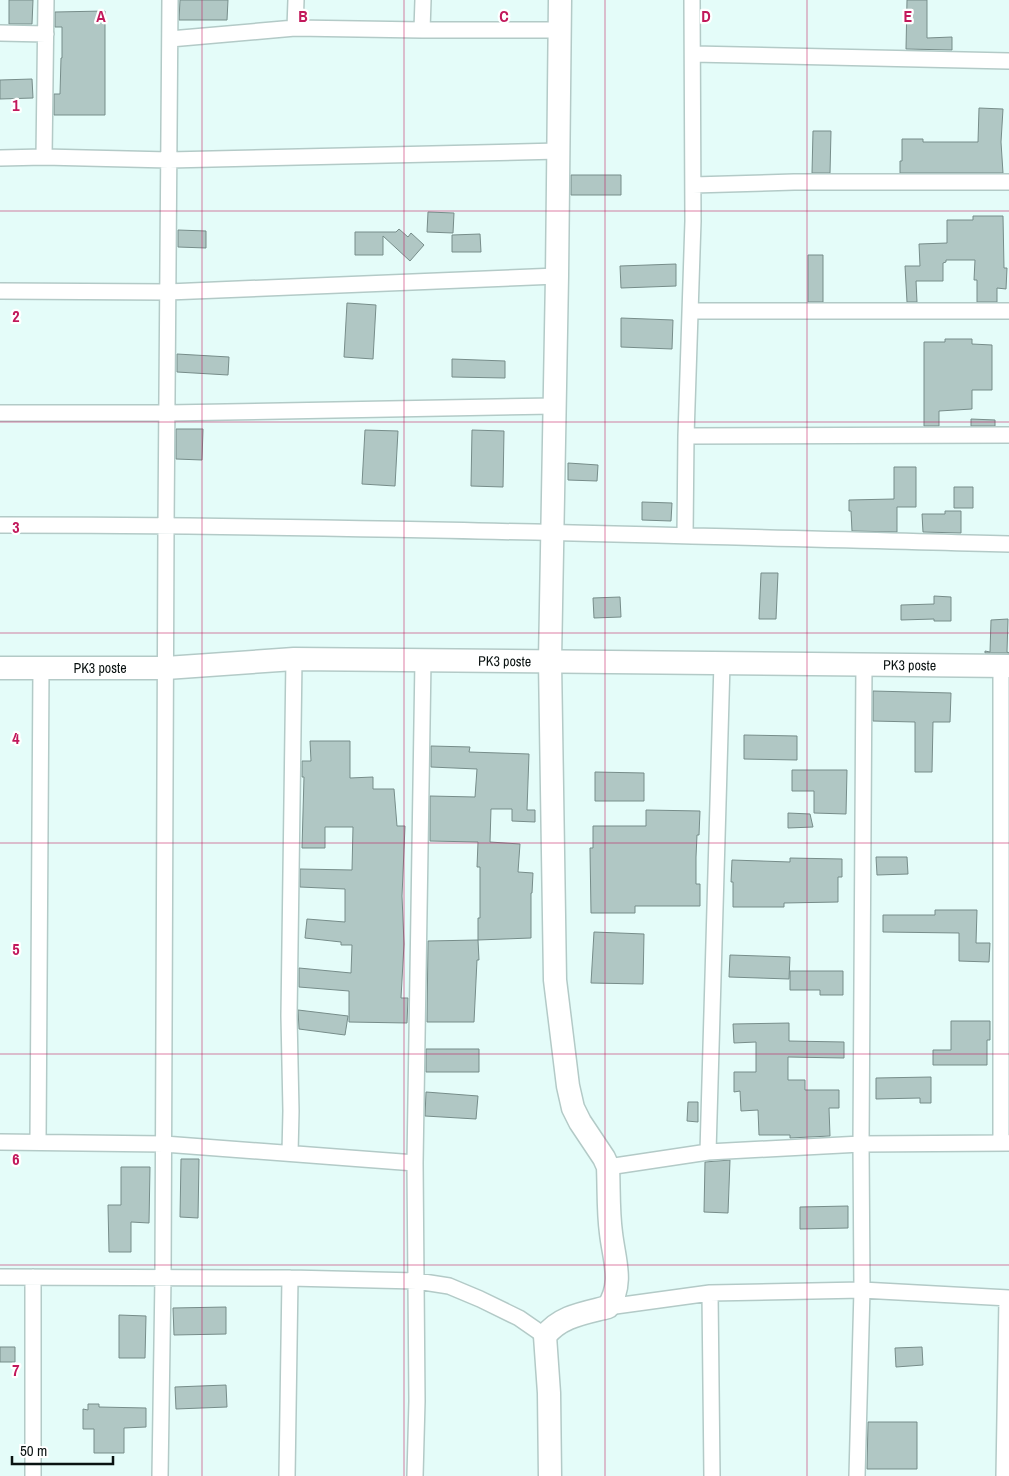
<svg xmlns="http://www.w3.org/2000/svg" width="1009" height="1476" viewBox="0 0 1009 1476" font-family="'Archivo Narrow',sans-serif">
	<style>
		.building { fill: #b0c7c4; stroke: #778d8a }
		.lines { fill: none; stroke-linecap: round; stroke-linejoin: round }
		.street-casing { stroke: #b3cac7; stroke-width: 18 }
		.secondary-casing { stroke: #b3cac7; stroke-width: 25 }
		.street { stroke: #fff; stroke-width: 15 }
		.secondary { stroke: #fff; stroke-width: 22 }
		.grid { fill: none; stroke: #c2185b; stroke-width: 1; stroke-opacity: 0.55 }
		.labels { text-anchor: middle; dominant-baseline: central; stroke-width: 4.5; stroke-linejoin: round; paint-order: stroke }
		.street-label { font-size: 14px; fill: #0a1211; stroke: #fff }
		.grid-label { font-size: 16px; text-anchor: middle; font-weight: bold; fill: #c2185b; stroke: #fff; stroke-width: 4.5; stroke-linejoin: round; paint-order: stroke }
	</style>
	<rect width="100%" height="100%" fill="#e4fcf9"/>
	<!-- building -->
	<path class="building" d="M9,0H33L32,24H9Z
		M180,0H228L227,20H179Z
		M907,0H927V38L952,37V50L906,49Z
		M105,11V115H54V94H60L61,58H62V27H55V12Z
		M32,79L33,98L0,99V80Z
		M979,108L1003,109L1001,142L1003,173H900V161H902V139H923V142H978Z
		M813,131H831L830,173H812Z
		M571,175H621V195H571Z
		M428,212L454,213L453,233L427,232Z
		M973,216H1003L1004,268H1007L1006,289L997,288V302H977V280H974L975,260H946V262L943,263V281H916L917,302H907L905,266H920L919,244L947,243V220H973Z
		M399,229L408,237L411,233L424,245L410,261L383,236V255H355V232H396Z
		M178,230L206,231V248L178,247Z
		M480,234L481,252H452V235Z
		M808,255H823V302H808Z
		M676,264V286L621,288L620,266Z
		M347,303L376,305L373,359L344,357Z
		M621,318L673,320L672,349L621,347Z
		M945,339H972V344L992,345V390H972V409L939,411V426H924V342H945Z
		M177,354L229,357L228,375L177,372Z
		M452,359L505,361V378L452,377Z
		M971,419L995,420V426H971Z
		M176,429H203L202,460L176,459Z
		M365,430L398,431L395,486L362,484Z
		M472,430L504,431L503,487L471,486Z
		M568,463L598,465L597,481L568,480Z
		M894,467H916V507H897V532L852,531L851,511H849V500L894,499Z
		M954,487H973V508H954Z
		M642,502L672,503L671,521L642,520Z
		M945,511H961V533L923,532L922,514H945Z
		M761,573H778L776,619H759Z
		M934,596L951,597V621H934V619L901,620V605L934,604Z
		M620,597L621,617L594,618L593,598Z
		M1008,619L1007,652L1009,653H985V651L990,652L991,620Z
		M873,691L951,693L950,722H933L932,772H915V722L873,721Z
		M744,735L797,736V760L744,759Z
		M310,741H350V778L373,777V789H394L397,826H405L402,896L404,944L401,998H408L407,1023L349,1022V991L299,987V968L351,973L352,945H341V942L305,938L307,919L345,922V889L300,887V869L352,870L353,827H325V848H302L304,777H302V761H311Z
		M431,746L470,747L469,752L529,754L527,810H535V822L512,821V809H491L490,842L520,844L518,872L533,873L532,893H531V938L478,940V918H480V867H477L478,842L430,841V796L475,797L477,769L431,767Z
		M792,770H847L846,814L814,813V791H792Z
		M595,772L644,773V801H595Z
		M646,810L700,811L699,835H697L696,857V884H700V906H635V913H591L590,848H593V826H646Z
		M788,813L810,814L813,827L788,828Z
		M876,857H907L908,874L877,875Z
		M790,858L842,859V877H838V902L784,903V907H733V882H731L732,860L790,862Z
		M935,910H977L976,943H990L989,962L959,961V933L883,932V915H935Z
		M594,932L644,934L643,984L591,983Z
		M478,940L479,960H477L474,1022H427L428,941Z
		M730,955L790,957L789,979L729,977Z
		M790,971H843V995H820V990H790Z
		M298,1010L348,1016L345,1035L299,1029Z
		M951,1021H990V1040H987V1065H933V1050H951Z
		M789,1023V1041L844,1042V1058L788,1057V1080H805V1090H839V1108H829L830,1136L790,1138V1135H759L758,1110L741,1111L740,1091L734,1092V1072H756V1042L734,1043L733,1024Z
		M426,1049H479V1072H426Z
		M931,1077V1103H920V1098L876,1099V1078Z
		M426,1092L478,1096L476,1119L425,1116Z
		M688,1102H698V1122L687,1121Z
		M181,1159H199L198,1218L180,1217Z
		M730,1160L728,1213L704,1212L705,1162Z
		M121,1167H150L149,1223L131,1222V1252H109L108,1205H121Z
		M848,1206V1228L800,1229V1207Z
		M226,1307V1334L174,1335L173,1308Z
		M119,1315L146,1316L145,1358H119Z
		M0,1347H15V1362H0Z
		M922,1347L923,1365L896,1367L895,1348Z
		M226,1385L227,1407L176,1409L175,1387Z
		M88,1404H99V1407L146,1408V1427L124,1428V1453H94V1429H83V1409L88,1410Z
		M868,1422H917V1469H867Z"/>
	<g class="lines">
		<defs>
			<path id="street" d="M295,28L296,0
				M422,30L423,0
				M0,33L46,34
				M170,39L295,28L422,30H560
				M693,54L1009,61
				M44,157L46,0
				M0,158L44,157L169,160L559,151
				M693,185L794,182H1009
				M0,291L168,292L557,276
				M691,311H1009
				M0,413H167L554,406
				M686,436L1009,435
				M0,525C336,525 673,536 1009,544
				M685,536L686,436L693,221L692,0
				M0,1142L164,1144L415,1163
				M38,1142L41,668
				M1001,1143V666
				M708,1152L722,663
				M290,1153L291,1111L289,1016L294,659
				M608,1167L708,1152L861,1144L1009,1143
				M0,1277L290,1278L417,1281L449,1286L480,1299L519,1318L545,1336
				M710,1293L712,1476
				M608,1307L710,1293L862,1290L1009,1298
				M33,1476V1277
				M160,1476L163,1277L166,526L170,0
				M287,1476L290,1278
				M415,1476L417,1401L415,1163L423,660
				M857,1476L862,1290L861,1144L864,664
				M1004,1476L1007,1298"/>
			<g id="secondary">
				<path id="s1" d="M0,668H166L294,659L1009,666"/>
				<path d="M550,1476L549,1393L545,1336C560,1316 585,1313 608,1307C624,1283 614,1260 611,1233C608,1211 609,1189 608,1167L604,1158L580,1122L573,1108L568,1086L555,980L550,661L557,276L560,0"/>
			</g>
		</defs>
		<!-- street casing -->
		<use href="#street" class="street-casing"/>
		<!-- secondary casing -->
		<use href="#secondary" class="secondary-casing"/>
		<!-- street -->
		<use href="#street" class="street"/>
		<!-- secondary -->
		<use href="#secondary" class="secondary"/>
	</g>
	<!-- grid -->
	<path class="grid" d="M202,0V1476M404,0V1476M605,0V1476M807,0V1476M0,211H1009M0,422H1009M0,633H1009M0,843H1009M0,1054H1009M0,1265H1009"/>
	<g class="labels">
		<!-- street labels -->
		<g class="street-label">
			<text stroke="none"><textPath href="#s1" startOffset="505">PK3 poste</textPath></text>
			<text stroke="none"><textPath href="#s1" startOffset="910">PK3 poste</textPath></text>
			<text stroke="none"><textPath href="#s1" startOffset="100">PK3 poste</textPath></text>
		</g>
	</g>
	<g class="grid-label">
		<text x="101" y="22">A</text>
		<text x="303" y="22">B</text>
		<text x="504" y="22">C</text>
		<text x="706" y="22">D</text>
		<text x="908" y="22">E</text>
		<text x="16" y="111">1</text>
		<text x="16" y="322">2</text>
		<text x="16" y="533">3</text>
		<text x="16" y="744">4</text>
		<text x="16" y="955">5</text>
		<text x="16" y="1165">6</text>
		<text x="16" y="1376">7</text>
	</g>
	<!-- scale -->
	<path d="M12 1456v8h101v-8" fill="none" stroke="#0a1211" stroke-width="2.5"/>
	<text x="20" y="1456" font-size="15" fill="#0a1211" stroke="#ffffff" stroke-width="4" paint-order="stroke">50 m</text>
</svg>
